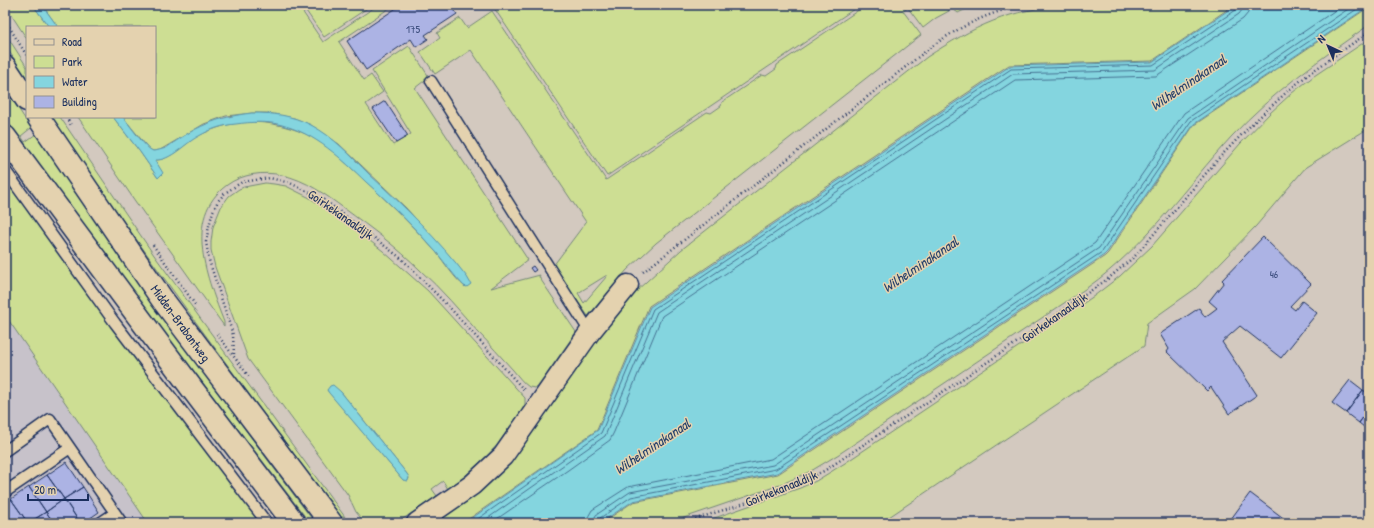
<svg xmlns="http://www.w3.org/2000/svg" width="1374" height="528" viewBox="0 0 1374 528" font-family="'Patrick Hand',sans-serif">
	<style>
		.built { fill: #c7c2ca }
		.green { fill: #cdde93; stroke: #748678; fill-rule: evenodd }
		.water { fill: #84d5df; stroke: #5a93ab }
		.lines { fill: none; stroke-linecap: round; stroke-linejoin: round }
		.shore { stroke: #457192; stroke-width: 1 }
		.building { fill: #acb3e4; stroke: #1b2f5e }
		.lane-casing { stroke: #1b2f5e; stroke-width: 13 }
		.street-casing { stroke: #1b2f5e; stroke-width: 23 }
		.secondary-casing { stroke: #1b2f5e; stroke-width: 25 }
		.path { stroke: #1b2f5e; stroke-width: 2.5; stroke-dasharray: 1 3; stroke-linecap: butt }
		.lane { stroke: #e4d2af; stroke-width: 10 }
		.street { stroke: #e4d2af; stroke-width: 20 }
		.secondary { stroke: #e4d2af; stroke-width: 22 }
		.labels { text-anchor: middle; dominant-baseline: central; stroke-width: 3; stroke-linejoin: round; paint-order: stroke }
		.number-label { font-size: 11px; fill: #3f5080 }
		.street-label { font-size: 13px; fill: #1b2f5e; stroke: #e4d2af }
		.water-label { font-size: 14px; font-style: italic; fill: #26406b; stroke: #e4d2af }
	</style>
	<rect width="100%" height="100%" fill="#d3c9bf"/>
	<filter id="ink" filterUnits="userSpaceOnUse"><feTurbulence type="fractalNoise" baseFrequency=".025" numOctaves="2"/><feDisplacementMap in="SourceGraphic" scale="8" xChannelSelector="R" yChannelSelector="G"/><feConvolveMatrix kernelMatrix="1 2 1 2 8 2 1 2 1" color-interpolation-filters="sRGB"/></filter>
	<g filter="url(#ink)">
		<!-- built -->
		<path class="built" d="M5,179L247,523H5Z"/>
		<!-- green -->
		<path class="green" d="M5,5H33L49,27H27V39Z
			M42,5H298L323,42L378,5H394L339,42L364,80L371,75L383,92L366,104L393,145L411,134L372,71L409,46L429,77L415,88L528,260L491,288L540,275L539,277L576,332L539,385L535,388L529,387C523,383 518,376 513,370C501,357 490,344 478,332C460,311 441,289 420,270C397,247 371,228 345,209C326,195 306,180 282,175C263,171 242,174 227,185C182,218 208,281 224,322V326L135,201L78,117H113L140,152L158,178L154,160C170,161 185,143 198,136C214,128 230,123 248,122C272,122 293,127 314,138C330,147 343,161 357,173C384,198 411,224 436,252C445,263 453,277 465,287L458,266L406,208L339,144L311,125L294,118L268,113H252L226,116L204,124L160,150L153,151L149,149L123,117H155V27H58Z
			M302,5H372L324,37Z
			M492,5H860L607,176Z
			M866,5H946L949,11L936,18L923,28L908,8L903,11L921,35L656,243L627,270L588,316L553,266L586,222L471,50L435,74L420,52L440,38L437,33L460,18L467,28L492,11L606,180L707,112L711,113L721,106L722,102L762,75L766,76L776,69L777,65ZM607,275V276L584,303L578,293Z
			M951,5H974L958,13L953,9Z
			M1149,5H1234L1152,61L1009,65L649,306L597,430L463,523H436L475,496L506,467L524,445L608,324L635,292L681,250L927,57C973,27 1011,8 1066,6C1094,5 1121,9 1149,5Z
			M1369,7V25C1320,59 1273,92 1232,136C1185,187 1145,247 1088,287L839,454L811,471L780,485L669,523H602L633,502L778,474L1105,256L1108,253L1194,125Z
			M5,33L27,67V79L5,45Z
			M1369,39V128L1306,167L1256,226L1195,289L1147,323L1144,346L880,523H700L800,488L816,481L845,463L1094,296L1120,276L1152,246L1240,144L1270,113L1292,93L1314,76Z
			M5,88L31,128L21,136L25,142L36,134C124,267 219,395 315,523H310L179,352L5,118Z
			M52,117H60L154,255L345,517L343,516V519C243,387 144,255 52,117Z
			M5,180L185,424L261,523H148L5,315Z
			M265,183L274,184L286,186L310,198L352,227L383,251L428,291L525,398V404L522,410L497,445L487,456L465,476L448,489L443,481L432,489L437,496L397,523H365L356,512L348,495L248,359L215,267L211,250V242L213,227L221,207L229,196L239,189L244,187ZM327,390L341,392L407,474L409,479L403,480Z"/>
		<!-- water -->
		<path class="water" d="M33,5H42L58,27H49Z
			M1236,5L1369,6L1194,124L1107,252L1104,255L777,473L633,501L600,523H465L598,430L650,307L1010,66L1152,62Z
			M252,113C272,113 292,115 311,125C334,137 351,156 369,174C404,206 438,239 467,277L471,284L467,287L464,286C454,276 446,264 437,253C415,228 391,204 366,182C341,158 316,134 282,125C267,121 251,122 236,124C223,125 211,129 199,136C185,143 171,161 155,160L163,173L158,178L140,152L113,117H123C129,124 146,149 153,151C157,151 162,149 166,148C195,127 216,117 252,113Z
			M333,385L341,392L407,474L409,477L408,481L403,480L329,393L327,390L330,386Z"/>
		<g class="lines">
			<!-- shore -->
			<path class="shore" d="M472,523L601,433L653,309L1011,69L1153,65L1236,10L1238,5
				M481,523L605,436L657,312L1013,74L1155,70L1239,14L1242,10L1243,5
				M491,523L568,470L610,440L614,432L662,316L1015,80L1156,76L1243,19L1248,13L1249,5
				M587,523L588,517L592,510L628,487L771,459L1095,243L1184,113L1343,5
				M593,523L594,519L596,515L630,492L773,465L1099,248L1188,118L1354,5
				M598,523L600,518L631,497L776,469L1102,252L1191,121L1363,5"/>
		</g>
		<!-- building -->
		<path class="building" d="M401,5H451L457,14L425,35L428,39L416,47L411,39L366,70L347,41Z
			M385,101L408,136L396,143L373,109Z
			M1263,237L1311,284L1290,306L1295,310L1302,301L1317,313L1281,358L1240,326L1222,342L1257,395L1229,414L1211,387L1207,391L1167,352L1169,349L1160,334L1199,308L1205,317L1217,308L1209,301L1224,282L1222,280Z
			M533,266L536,270L533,272L530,268Z
			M1350,380L1363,390L1346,413L1332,403Z
			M1363,390L1369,394V409L1359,423L1346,413Z
			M1369,409V431L1359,423Z
			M66,462L83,487L64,499L47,475Z
			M47,475L64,499L46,512L29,487Z
			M29,487L46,512L28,523L11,499Z
			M83,487L99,512L83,523H80L64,499Z
			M1250,493L1290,523H1228Z
			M11,499L28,523H5V504Z
			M64,499L80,523H54L46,512Z
			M46,512L54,523H29Z"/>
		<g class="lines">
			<defs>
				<path id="lane" d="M431,81L590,332
					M5,170L115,323L267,523
					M5,451L50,419L122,523
					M5,492L70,448
					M100,523L115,513"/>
				<path id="street" d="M417,523L472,485L503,456L590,332L628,285"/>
				<path id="secondary" d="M5,67L27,100
					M38,117L162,299L331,523
					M5,137L193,390L294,523"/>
			</defs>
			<!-- lane casing -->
			<use href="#lane" class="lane-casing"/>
			<!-- street casing -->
			<use href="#street" class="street-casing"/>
			<!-- secondary casing -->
			<use href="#secondary" class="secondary-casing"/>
			<!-- path -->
			<path class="path" d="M5,20L27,56
				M66,117L72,127
				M153,245L196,306
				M643,272L935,44C965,24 988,13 1023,5
				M217,334L250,378
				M234,354L233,335L209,260L206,242L209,226L213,211L218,201L225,193L242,182L270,178L290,183L323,199L402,259L451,309L525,391
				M684,523L769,495L824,471L1022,339L1109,278L1135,256L1220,157L1252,124L1289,90L1310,73L1369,32"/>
			<!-- lane -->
			<use href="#lane" class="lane"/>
			<!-- street -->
			<use href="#street" class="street"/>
			<!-- secondary -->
			<use href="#secondary" class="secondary"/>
		</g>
	</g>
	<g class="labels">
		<!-- number labels -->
		<g class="number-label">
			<text x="413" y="29">175</text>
			<text x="1274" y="274">46</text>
		</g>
		<!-- street labels -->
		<g class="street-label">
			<text transform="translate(341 214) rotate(35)">Goirkekanaaldijk</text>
			<text transform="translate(1054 317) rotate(-35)">Goirkekanaaldijk</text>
			<text transform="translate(181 323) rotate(54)">Midden-Brabantweg</text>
			<text transform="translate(781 488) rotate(-22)">Goirkekanaaldijk</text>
		</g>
		<!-- water labels -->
		<g class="water-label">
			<text transform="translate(1188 82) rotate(-34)">Wilhelminakanaal</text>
			<text transform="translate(920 264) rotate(-34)">Wilhelminakanaal</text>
			<text transform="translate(652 446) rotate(-34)">Wilhelminakanaal</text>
		</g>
	</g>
	<!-- margin -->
	<rect width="1374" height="528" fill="none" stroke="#e4d2af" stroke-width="20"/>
	<rect x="10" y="10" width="1354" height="508" fill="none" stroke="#1b2f5e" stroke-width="1.5" filter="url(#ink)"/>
	<!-- legend -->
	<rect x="26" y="26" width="130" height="92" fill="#e4d2af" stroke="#94918f"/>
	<rect x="34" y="39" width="20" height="6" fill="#e4d2af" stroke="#94918f"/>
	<text x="62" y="46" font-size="12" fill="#1b2f5e">Road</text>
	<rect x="34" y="56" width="20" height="12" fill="#cdde93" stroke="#94918f"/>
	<text x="62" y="66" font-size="12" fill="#1b2f5e">Park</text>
	<rect x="34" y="76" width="20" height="12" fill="#84d5df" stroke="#94918f"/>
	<text x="62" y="86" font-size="12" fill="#1b2f5e">Water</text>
	<rect x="34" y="96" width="20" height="12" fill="#acb3e4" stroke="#94918f"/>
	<text x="62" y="106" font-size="12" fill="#1b2f5e">Building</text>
	<!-- north arrow -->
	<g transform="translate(1328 46) rotate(316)" stroke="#e4d2af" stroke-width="3" paint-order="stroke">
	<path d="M0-3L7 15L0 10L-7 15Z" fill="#1b2f5e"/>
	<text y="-6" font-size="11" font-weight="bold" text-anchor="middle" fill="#1b2f5e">N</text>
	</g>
	<!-- scale -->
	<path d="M28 494v6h60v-6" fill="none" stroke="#1b2f5e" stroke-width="2"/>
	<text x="34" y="494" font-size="12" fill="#1b2f5e" stroke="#e4d2af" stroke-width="3" paint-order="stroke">20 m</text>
</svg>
